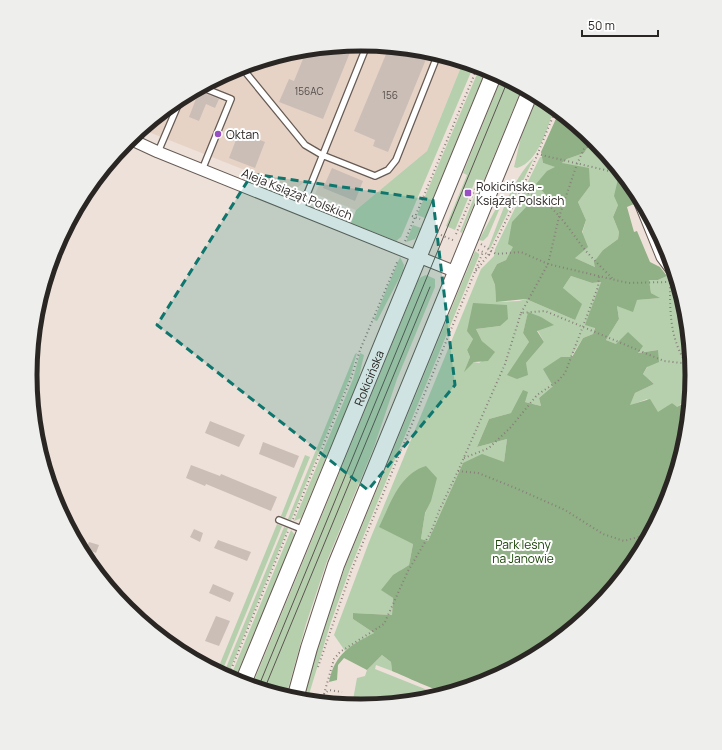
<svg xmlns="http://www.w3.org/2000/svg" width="722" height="750" viewBox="0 0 722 750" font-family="Manrope,sans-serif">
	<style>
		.built { fill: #e7d3c6 }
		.green { fill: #b6d0ae; fill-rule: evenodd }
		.forest { fill: #90b086 }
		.building { fill: #cbbeb7 }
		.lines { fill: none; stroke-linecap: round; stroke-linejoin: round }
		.lane-casing { stroke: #665b54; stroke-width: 8 }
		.street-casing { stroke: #665b54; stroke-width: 13 }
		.secondary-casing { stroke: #665b54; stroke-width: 18 }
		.path { stroke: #887f7a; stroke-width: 2; stroke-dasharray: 1 3; stroke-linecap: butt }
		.lane { stroke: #fff; stroke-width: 5.5 }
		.street { stroke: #fff; stroke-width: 11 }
		.secondary { stroke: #fff; stroke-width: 16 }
		.tram { stroke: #5b5550; stroke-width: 1 }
		.marked { fill: #0f766e; fill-opacity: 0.2; stroke: #0f766e; stroke-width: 3; stroke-dasharray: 8 5; stroke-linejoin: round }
		.poi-dot { fill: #974fc3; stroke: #fff; stroke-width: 1.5 }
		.labels { text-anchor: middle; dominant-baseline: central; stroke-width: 4; stroke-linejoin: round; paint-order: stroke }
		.number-label { font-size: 10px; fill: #524c48 }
		.poi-label { font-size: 12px; fill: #2a2623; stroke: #fff; text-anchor: start }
		.street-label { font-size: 12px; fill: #2a2623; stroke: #fff }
		.park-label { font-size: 12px; fill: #1a4508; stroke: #fff }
		.rim { fill: none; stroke: #2a2623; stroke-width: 5 }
	</style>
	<rect width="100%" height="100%" fill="#eee1d9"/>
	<!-- built -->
	<path class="built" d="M361,44L426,50L463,62L427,151L356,210L315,194L319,185L312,182L306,180L295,190L141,129L177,100L235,69L297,50Z"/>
	<!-- green -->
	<path class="green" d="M463,62L474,65L401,237L396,241L351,223L356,210L427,151Z
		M480,67L486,69L425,218L417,215Z
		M502,77L522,88L462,233L460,232L481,180L476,179L455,230L446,226L467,175L463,173Z
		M538,96L555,108C547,127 539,162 517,168L514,167L521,137Z
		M593,139L621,173H612L623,175L627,180L618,179V205L613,217L619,232L618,239L603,250L595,267L575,258L586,220L578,202L590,186L562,163L567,159L584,153Z
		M540,157H542L543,163L556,167L542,205L506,260L497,264L491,275L495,285L496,302L519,301L526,299L575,320L563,288L571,276L592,283L601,282L586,325L595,327L593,334L583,338L553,386L539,398L541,406L525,402L511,413L489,419L477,447L507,439L504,462L463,463L428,541L421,539L425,513L433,494L413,544L409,565L401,570L382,590L393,598L392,615L353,613V619L374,633L345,651L334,635L369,542L481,269L494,256L495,249ZM473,303L500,326L476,329L482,341L494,352L479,363L474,362L465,370L470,357L467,350L473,339ZM528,313L544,342L526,363L529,342L523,333Z
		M534,158L490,249L487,251C500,219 510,182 534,158Z
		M500,201L502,203L488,236L483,241L479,240Z
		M413,225L421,228L415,239L406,242Z
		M475,251L479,254V256L350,569L331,622L307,701L303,700L326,620L345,567Z
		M400,257L404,265L403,271L377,321L374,320Z
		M426,275L435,279V287L397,379L374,447L327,561L306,624L286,696L257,686H252L418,281L421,277Z
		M667,276L674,286L679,288L686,311L692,375C691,388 687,401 676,408L672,403L658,413L647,399L629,406L635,393L654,384L643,374L658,350L637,353L606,340L619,319L617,306L637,300L659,298L651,293L649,280H658Z
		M357,353L350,377L291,520L288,519L355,354Z
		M360,353L364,355L358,381L301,518L294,521L353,379Z
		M305,455L310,457L285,518L281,516Z
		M277,524L282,526L221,674L217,671Z
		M284,527L288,528L227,677L223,675Z
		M291,530L295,535L234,681L230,678Z
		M382,655L391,662L392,671L376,665L375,669L440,695L425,700L361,706L352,705L357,678L365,676L367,670Z"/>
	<!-- forest -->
	<path class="forest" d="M559,112L593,139L584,153L567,159L562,163L589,168L590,186L578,202L586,220L582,232L588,247L575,258L595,267L594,262L603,250L618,239L619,232L613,217L618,205L614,196L618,179L627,181L631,198L634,204L627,207L634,232L637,231L650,262L660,267L667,276L658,280H649L651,293L660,298L637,300L633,312L617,306L619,319L606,340L616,344L628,332L643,346L638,353L658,350L659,362L647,367L643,374L654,384L635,393L630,405L650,399L658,412L672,403L677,407L684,403L691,384C689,402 690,423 685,441C663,536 606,618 519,664C497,676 473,689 449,693C442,694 402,675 392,671L391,662L382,655L367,670L344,658L338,665L337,680L329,682C335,653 350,646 374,633L353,619V613L392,615L393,598L381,590L393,575L409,565L413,544L379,527C390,505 399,474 426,466L437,478L431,501L425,513L421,539L428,541L463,463L482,454L504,462L507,439L477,447L489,419L511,413L523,390L528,392L525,402L541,406L539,398L553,386L543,369L561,357H572L583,338L593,334L595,328L585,325L601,282L592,283L571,276L563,288L582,304L575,320L526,299L496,302L495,285L491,275L497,264L506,260L513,247L508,244L512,222L528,205H542L546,195L536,184L547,171L555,167L543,163L541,152Z
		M473,303L507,305L508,319L500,326L476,329L482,341L495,352L488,361L474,362L464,372L470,357L467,350L473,339L467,331Z
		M528,312L541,317L554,325L537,331L544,342L526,363L528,375L517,379L507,375L529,342L523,333Z"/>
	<!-- building -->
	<path class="building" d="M353,45L323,119L279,102L289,79L294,81L307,49Z
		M389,47L429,52L388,152L373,146L375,140L354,131Z
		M199,91L219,99L215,108L206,104L199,121L189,117Z
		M239,132L265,142L255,168L229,158Z
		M332,168L363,181L355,201L323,188Z
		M210,421L245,435L239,447L205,433Z
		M263,442L299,456L294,468L259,454Z
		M191,465L220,476L221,474L277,497L271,511L206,484L205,486L186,478Z
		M194,529L203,533L200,542L190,537Z
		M218,540L251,552L247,561L214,548Z
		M89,542L99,545L96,553L86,549Z
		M213,584L234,593L230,602L209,593Z
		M216,616L230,621L219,646L205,641Z"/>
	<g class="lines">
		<defs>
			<path id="lane" d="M247,65L245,69L247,74L305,145L322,155L375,176L388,170L396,160L438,54
				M201,87L231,99L202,170
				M158,152L181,98
				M301,209L367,45
				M279,520L304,530"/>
			<path id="street" d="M130,139L158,152L456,272
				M634,188L662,257L674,273"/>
			<g id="secondary">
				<path id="s1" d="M243,683L494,73"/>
				<path d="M295,699L309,648L336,565L530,92"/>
			</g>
		</defs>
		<!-- lane casing -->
		<use href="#lane" class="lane-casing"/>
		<!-- street casing -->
		<use href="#street" class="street-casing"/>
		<!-- secondary casing -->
		<use href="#secondary" class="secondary-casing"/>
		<!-- path -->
		<path class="path" d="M537,154L622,174
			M520,191C551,197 567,227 585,250C594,260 604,270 613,279
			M412,216L420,219
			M456,234L477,184
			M441,235L455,241
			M405,241L478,66
			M481,244L496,254L521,252L548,264L628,283L668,282
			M478,250L490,255
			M476,271L491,251L531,170L556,109
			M670,283C670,319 670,341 692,373
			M521,313L548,264L559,217L577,164L584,149L596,142
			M464,458L489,448L511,427L537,395L558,381L565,373L598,287L599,276
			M458,471L505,364L521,313L545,311L664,361L691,364
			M293,519L351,378L360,350L398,260
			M318,667L352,569L483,252
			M228,677L288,531
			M324,694L334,659L340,652L384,624L408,571L431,532L439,511L458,471L478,473L513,487L565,510L603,534L624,541L649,534
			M314,695L333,703
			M321,702L324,694L329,690L342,692"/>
		<!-- lane -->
		<use href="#lane" class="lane"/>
		<!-- street -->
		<use href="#street" class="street"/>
		<!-- secondary -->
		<use href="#secondary" class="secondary"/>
		<!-- tram -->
		<path class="tram" d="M258,688L508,80
			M264,690L430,287"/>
	</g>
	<!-- marked area -->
	<path class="marked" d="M252,174L433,200L455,385L368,490L157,325Z"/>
	<!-- markers -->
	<g class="poi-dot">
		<circle cx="218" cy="134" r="4"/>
		<rect x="464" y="189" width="8" height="8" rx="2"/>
	</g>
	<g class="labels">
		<!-- number labels -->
		<g class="number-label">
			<text x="309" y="91">156AC</text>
			<text x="390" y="95">156</text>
		</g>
		<!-- poi labels -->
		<g class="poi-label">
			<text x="226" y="134">Oktan</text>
			<text x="476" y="186">Rokicińska -<tspan x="476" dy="14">Książąt Polskich</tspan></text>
		</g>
		<!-- street labels -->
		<g class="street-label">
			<text transform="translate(297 194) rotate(22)">Aleja Książąt Polskich</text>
			<text stroke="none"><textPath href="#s1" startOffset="330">Rokicińska</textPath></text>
		</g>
		<!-- park labels -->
		<g class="park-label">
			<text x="523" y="544">Park leśny<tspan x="523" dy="14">na Janowie</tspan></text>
		</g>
	</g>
	<!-- crop -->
	<path d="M0 0H722V750H0ZM37 375a324 324 0 1 1 648 0a324 324 0 1 1-648 0Z" fill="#eeeeed" fill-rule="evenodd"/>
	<path class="rim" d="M37 375a324 324 0 1 1 648 0a324 324 0 1 1-648 0Z"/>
	<!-- scale -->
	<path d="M582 30v6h76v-6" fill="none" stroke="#2a2623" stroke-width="2"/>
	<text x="588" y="30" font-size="12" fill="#2a2623" stroke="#ffffff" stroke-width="3" paint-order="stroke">50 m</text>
</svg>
